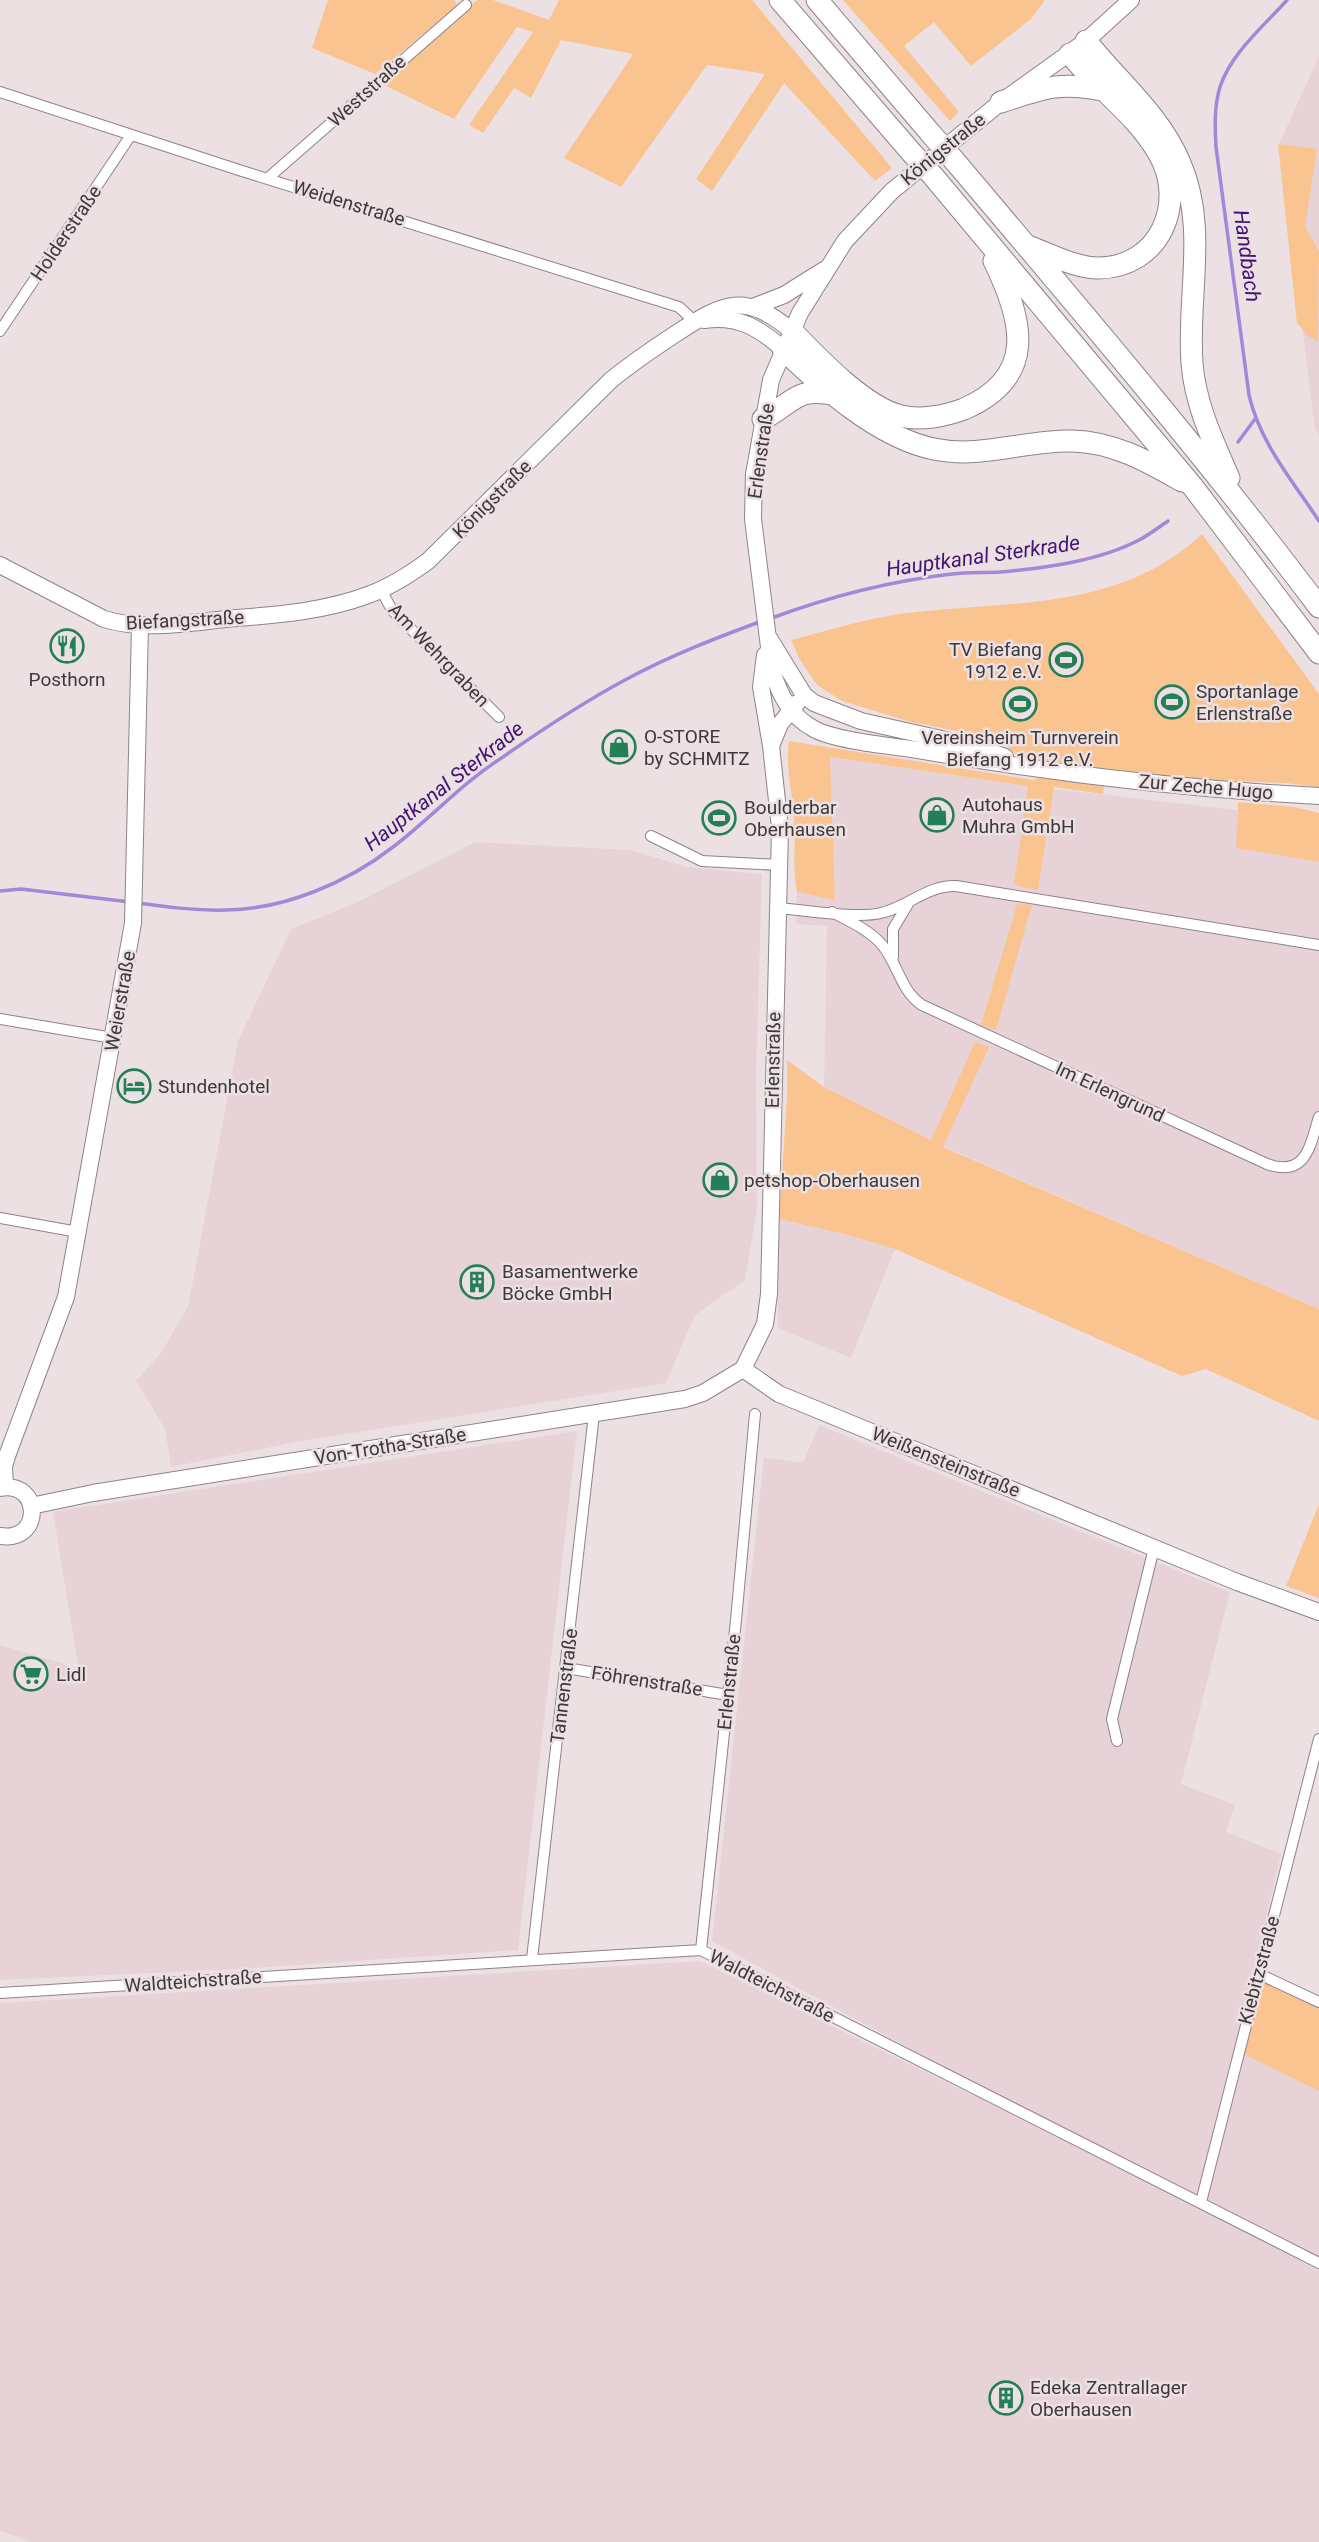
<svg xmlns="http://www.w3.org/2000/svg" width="1319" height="2542" viewBox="0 0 1319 2542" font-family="Roboto,sans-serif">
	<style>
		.built { fill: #e7d3d7 }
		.green { fill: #fac490 }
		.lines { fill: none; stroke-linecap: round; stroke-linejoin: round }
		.stream { stroke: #a487d9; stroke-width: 3.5 }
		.street-casing { stroke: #8e8386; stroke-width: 12 }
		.secondary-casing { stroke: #8e8386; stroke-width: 18 }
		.highway-casing { stroke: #8e8386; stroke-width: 23 }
		.street { stroke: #fff; stroke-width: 10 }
		.secondary { stroke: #fff; stroke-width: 16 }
		.highway { stroke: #fff; stroke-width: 21 }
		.highway-bridge-casing { stroke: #8e8386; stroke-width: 23; stroke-linecap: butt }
		.highway-bridge { stroke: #fff; stroke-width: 21 }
		.labels { text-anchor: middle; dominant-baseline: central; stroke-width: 5; stroke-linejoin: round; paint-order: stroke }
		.street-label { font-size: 19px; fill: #3d393a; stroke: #ece0e2 }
		.poi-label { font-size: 19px; fill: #3d393a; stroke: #ece0e2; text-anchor: start }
		.water-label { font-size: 21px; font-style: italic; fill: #431476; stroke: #ece0e2 }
	</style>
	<rect width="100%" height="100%" fill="#ece0e2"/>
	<!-- built -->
	<path class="built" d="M1319,56V436L1315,429L1279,144Z
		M829,757L1029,786L1237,810V848L1319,862V1309L943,1146L824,1087L827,926L796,924L797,892L835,899Z
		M475,842L631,850L686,867L762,874L756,1076L757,1209L745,1280L695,1315L666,1383L296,1442L171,1467L165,1429L136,1381L161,1353L188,1307L238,1041L291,929L358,902Z
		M779,1219L844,1234L895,1249L851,1358L778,1328Z
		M819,1425L1230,1592L1181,1784L1235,1805L1226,1832L1281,1854L1235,2050L1319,2091V2542H31L0,2531V2003L700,1961L970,2094L988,2091L712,1941L764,1457L803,1463Z
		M577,1431L518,1950L239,1969L0,1980V1645L64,1664L80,1677L53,1512Z"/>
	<!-- green -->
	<path class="green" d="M328,0H454L458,5L375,74L312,48Z
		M477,0H493L549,20L559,0H752L892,168L875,181L784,83L712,191L696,179L765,74L707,65L621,187L564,158L633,54L561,40L531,98L514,88L483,133L469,125L533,32L517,27L454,119L382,84Z
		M843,0H1045L1031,19L971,66L934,22L904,46L959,112L950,121Z
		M1278,144L1317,149L1305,227L1319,251L1318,342L1308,336L1297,323Z
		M1202,534L1319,694V787L1285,783L1187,779L1027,758L1014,753L998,739L911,722L842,701L817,685L800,660L791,640C827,631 864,619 900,614C1006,600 1118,613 1202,534Z
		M789,741L1034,780L1040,776L1104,786L1103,794L1054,787L1038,890L1014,885L1028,786L830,757L835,900L797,892C792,868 796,844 794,819C793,794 785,767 789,741Z
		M1238,802L1294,807L1319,813V862L1236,848Z
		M1017,904L1032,905L996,1030L981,1025Z
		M975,1042L989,1047L943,1147L1319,1309V1421L1206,1369L1182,1376L895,1249L844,1234L779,1219L787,1098V1060L824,1087L931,1140Z
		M1319,1504V1598L1286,1586Z
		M1266,1982L1319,2008V2091L1243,2054L1259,1986Z"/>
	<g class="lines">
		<!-- stream -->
		<path class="stream" d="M1287,0C1264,26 1231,53 1220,87C1214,106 1215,128 1216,147L1249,395C1260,443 1292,480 1319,521
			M1238,442L1255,419
			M769,619C828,597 890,581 952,574C968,572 984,573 1000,572C1046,568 1100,561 1141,539C1150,534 1159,527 1168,521
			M0,891L21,889L130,902
			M138,903C167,907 197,911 227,910C286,909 348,882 393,847C430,819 461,784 500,759C540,731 582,703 625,680C669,656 716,638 762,621"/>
		<defs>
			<path id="street" d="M0,92L242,171L679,307L694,321
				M268,178L466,5
				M0,331L131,135
				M381,590L392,610L499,717
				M651,836L702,861L779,865
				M778,908C806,910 856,919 881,913C908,907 927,885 956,886L1319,945
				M832,912C849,921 870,930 883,946C898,965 901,991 922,1005L1267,1164C1306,1178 1310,1146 1319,1117
				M893,957V929L908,904
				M0,1019L113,1038
				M0,1218L78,1232
				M566,1668L728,1695
				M1117,1741L1112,1719L1154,1548
				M701,1950L736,1620L755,1414
				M532,1959L594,1414
				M1259,1974L1319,2002
				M0,1993L701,1950L1319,2263
				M1201,2202L1319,1739"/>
			<path id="secondary" d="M1131,0L1086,41L1001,102L892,191L845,241L800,313L771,380L754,474L753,519L772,671C780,695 790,716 814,729C836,741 892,746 918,750C1051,773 1184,789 1319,796
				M753,307L784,295L824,270
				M704,320C738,315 759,328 783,349
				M0,565L104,619C143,631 185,623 226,619C273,615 323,612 368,595C390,587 409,575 428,561L611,380C632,363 654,348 677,333C724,302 745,292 792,331
				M769,638L804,695L814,703L861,721L977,747L1005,757
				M771,746L780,724L797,703
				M743,1369L765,1324L769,1294L780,828L771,746L761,687L765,655
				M743,1369L779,1394L1237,1582L1319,1612
				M5,1487L4,1467L7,1456L66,1297L133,923L140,626
				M0,1488C42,1480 43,1543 0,1536
				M31,1506L93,1493L685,1399L703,1393L743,1369"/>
			<path id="highway" d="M780,0L911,152
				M817,0L932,135
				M1086,41C1118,81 1160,115 1180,163C1208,227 1187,295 1192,363C1195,404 1213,441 1229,478
				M1001,102C1041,89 1059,81 1102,90
				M953,159C1078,307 1203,453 1319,607
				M933,176L1193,487L1319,653
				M1028,246C1050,254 1075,268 1099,268C1160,267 1187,203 1159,154C1137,115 1098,89 1070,54
				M792,331C818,358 864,407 901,416C920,421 945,416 964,409C1038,377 1023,320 994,261
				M783,349C822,387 879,438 934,449C981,459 1025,440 1072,441C1114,442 1147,461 1182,481
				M763,419C794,403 795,386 836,395"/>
		</defs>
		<!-- street casing -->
		<use href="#street" class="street-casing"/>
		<!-- secondary casing -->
		<use href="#secondary" class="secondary-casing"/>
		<!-- highway casing -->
		<use href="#highway" class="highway-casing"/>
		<!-- street -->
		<use href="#street" class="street"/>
		<!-- secondary -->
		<use href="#secondary" class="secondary"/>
		<!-- highway -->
		<use href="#highway" class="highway"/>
		<defs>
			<path id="highway-bridge" d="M932,135L953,159
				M911,152L933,176"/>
		</defs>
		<!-- highway-bridge casing -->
		<use href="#highway-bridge" class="highway-bridge-casing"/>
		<!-- highway-bridge -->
		<use href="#highway-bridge" class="highway-bridge"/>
	</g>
	<!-- icons -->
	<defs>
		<symbol id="restaurant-ring" viewBox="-11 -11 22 22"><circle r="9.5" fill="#ece0e2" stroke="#227f56" stroke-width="1.5"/><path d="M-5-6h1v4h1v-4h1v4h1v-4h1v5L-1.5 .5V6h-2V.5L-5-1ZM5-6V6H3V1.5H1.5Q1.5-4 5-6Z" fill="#227f56"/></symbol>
		<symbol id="stadium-ring" viewBox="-11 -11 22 22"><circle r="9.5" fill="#ece0e2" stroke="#227f56" stroke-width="1.5"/><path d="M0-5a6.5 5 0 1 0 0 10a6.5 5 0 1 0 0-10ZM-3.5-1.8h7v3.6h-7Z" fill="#227f56"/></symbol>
		<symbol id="shop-ring" viewBox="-11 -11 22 22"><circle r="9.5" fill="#ece0e2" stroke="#227f56" stroke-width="1.5"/><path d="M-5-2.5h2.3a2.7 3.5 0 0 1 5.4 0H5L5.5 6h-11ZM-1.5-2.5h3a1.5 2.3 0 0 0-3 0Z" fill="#227f56"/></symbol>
		<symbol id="hotel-ring" viewBox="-11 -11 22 22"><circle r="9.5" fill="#ece0e2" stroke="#227f56" stroke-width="1.5"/><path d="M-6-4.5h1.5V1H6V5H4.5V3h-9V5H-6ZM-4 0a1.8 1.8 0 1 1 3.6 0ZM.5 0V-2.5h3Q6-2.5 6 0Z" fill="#227f56"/></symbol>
		<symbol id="building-ring" viewBox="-11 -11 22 22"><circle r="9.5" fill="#ece0e2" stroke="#227f56" stroke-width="1.5"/><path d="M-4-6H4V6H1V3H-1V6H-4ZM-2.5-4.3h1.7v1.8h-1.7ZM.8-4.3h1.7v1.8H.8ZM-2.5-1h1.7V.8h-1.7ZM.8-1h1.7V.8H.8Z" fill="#227f56"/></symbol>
		<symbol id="supermarket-ring" viewBox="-11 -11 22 22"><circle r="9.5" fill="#ece0e2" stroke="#227f56" stroke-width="1.5"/><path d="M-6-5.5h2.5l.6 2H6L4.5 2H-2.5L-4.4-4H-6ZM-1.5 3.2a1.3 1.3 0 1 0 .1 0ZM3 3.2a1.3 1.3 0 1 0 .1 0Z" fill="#227f56"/></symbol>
	</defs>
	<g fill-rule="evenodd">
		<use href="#restaurant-ring" x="48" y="627" width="38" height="38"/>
		<use href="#stadium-ring" x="1047" y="641" width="38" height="38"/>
		<use href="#stadium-ring" x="1153" y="683" width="38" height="38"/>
		<use href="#stadium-ring" x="1001" y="685" width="38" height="38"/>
		<use href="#shop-ring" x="600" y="728" width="38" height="38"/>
		<use href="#shop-ring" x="918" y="796" width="38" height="38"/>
		<use href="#stadium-ring" x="700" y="799" width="38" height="38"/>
		<use href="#hotel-ring" x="115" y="1067" width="38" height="38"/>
		<use href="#shop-ring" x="701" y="1161" width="38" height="38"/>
		<use href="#building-ring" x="458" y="1263" width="38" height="38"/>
		<use href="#supermarket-ring" x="12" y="1655" width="38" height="38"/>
		<use href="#building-ring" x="987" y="2379" width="38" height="38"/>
	</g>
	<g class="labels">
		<!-- street labels -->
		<g class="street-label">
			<text transform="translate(367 91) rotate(-42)">Weststraße</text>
			<text transform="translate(943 149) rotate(-39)">Königstraße</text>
			<text transform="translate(349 203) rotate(17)">Weidenstraße</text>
			<text transform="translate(66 233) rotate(-56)">Holderstraße</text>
			<text transform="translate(761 451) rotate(-82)">Erlenstraße</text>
			<text transform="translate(492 499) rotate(-45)">Königstraße</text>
			<text transform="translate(185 620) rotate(-3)">Biefangstraße</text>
			<text transform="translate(439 655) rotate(46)">Am Wehrgraben</text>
			<text transform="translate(1206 787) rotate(5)">Zur Zeche Hugo</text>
			<text transform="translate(120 1001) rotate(-80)">Weierstraße</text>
			<text transform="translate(773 1060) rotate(-89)">Erlenstraße</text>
			<text transform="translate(1110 1092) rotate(25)">Im Erlengrund</text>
			<text transform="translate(390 1446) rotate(-9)">Von-Trotha-Straße</text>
			<text transform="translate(946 1462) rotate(22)">Weißensteinstraße</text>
			<text transform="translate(647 1681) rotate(9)">Föhrenstraße</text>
			<text transform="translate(729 1682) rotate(-84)">Erlenstraße</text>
			<text transform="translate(564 1686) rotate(-83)">Tannenstraße</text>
			<text transform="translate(1259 1970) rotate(-75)">Kiebitzstraße</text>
			<text transform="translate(193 1981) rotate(-4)">Waldteichstraße</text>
			<text transform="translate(772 1986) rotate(27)">Waldteichstraße</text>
		</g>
		<!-- poi labels -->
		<g class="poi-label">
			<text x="1042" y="649" text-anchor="end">TV Biefang<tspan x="1042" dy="22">1912 e.V.</tspan></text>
			<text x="67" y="679" text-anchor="middle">Posthorn</text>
			<text x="1196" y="691">Sportanlage<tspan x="1196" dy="22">Erlenstraße</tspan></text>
			<text x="644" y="736">O-STORE<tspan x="644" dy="22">by SCHMITZ</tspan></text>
			<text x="1020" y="737" text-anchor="middle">Vereinsheim Turnverein<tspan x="1020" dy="22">Biefang 1912 e.V.</tspan></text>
			<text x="962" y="804">Autohaus<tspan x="962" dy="22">Muhra GmbH</tspan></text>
			<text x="744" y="807">Boulderbar<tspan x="744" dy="22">Oberhausen</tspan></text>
			<text x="158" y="1086">Stundenhotel</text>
			<text x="744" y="1180">petshop-Oberhausen</text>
			<text x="502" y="1271">Basamentwerke<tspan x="502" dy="22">Böcke GmbH</tspan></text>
			<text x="56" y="1674">Lidl</text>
			<text x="1030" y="2387">Edeka Zentrallager<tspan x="1030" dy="22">Oberhausen</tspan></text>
		</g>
		<!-- water labels -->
		<g class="water-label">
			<text transform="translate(1247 256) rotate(82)">Handbach</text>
			<text transform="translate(983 556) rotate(-8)">Hauptkanal Sterkrade</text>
			<text transform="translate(444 786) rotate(-38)">Hauptkanal Sterkrade</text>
		</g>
	</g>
</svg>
